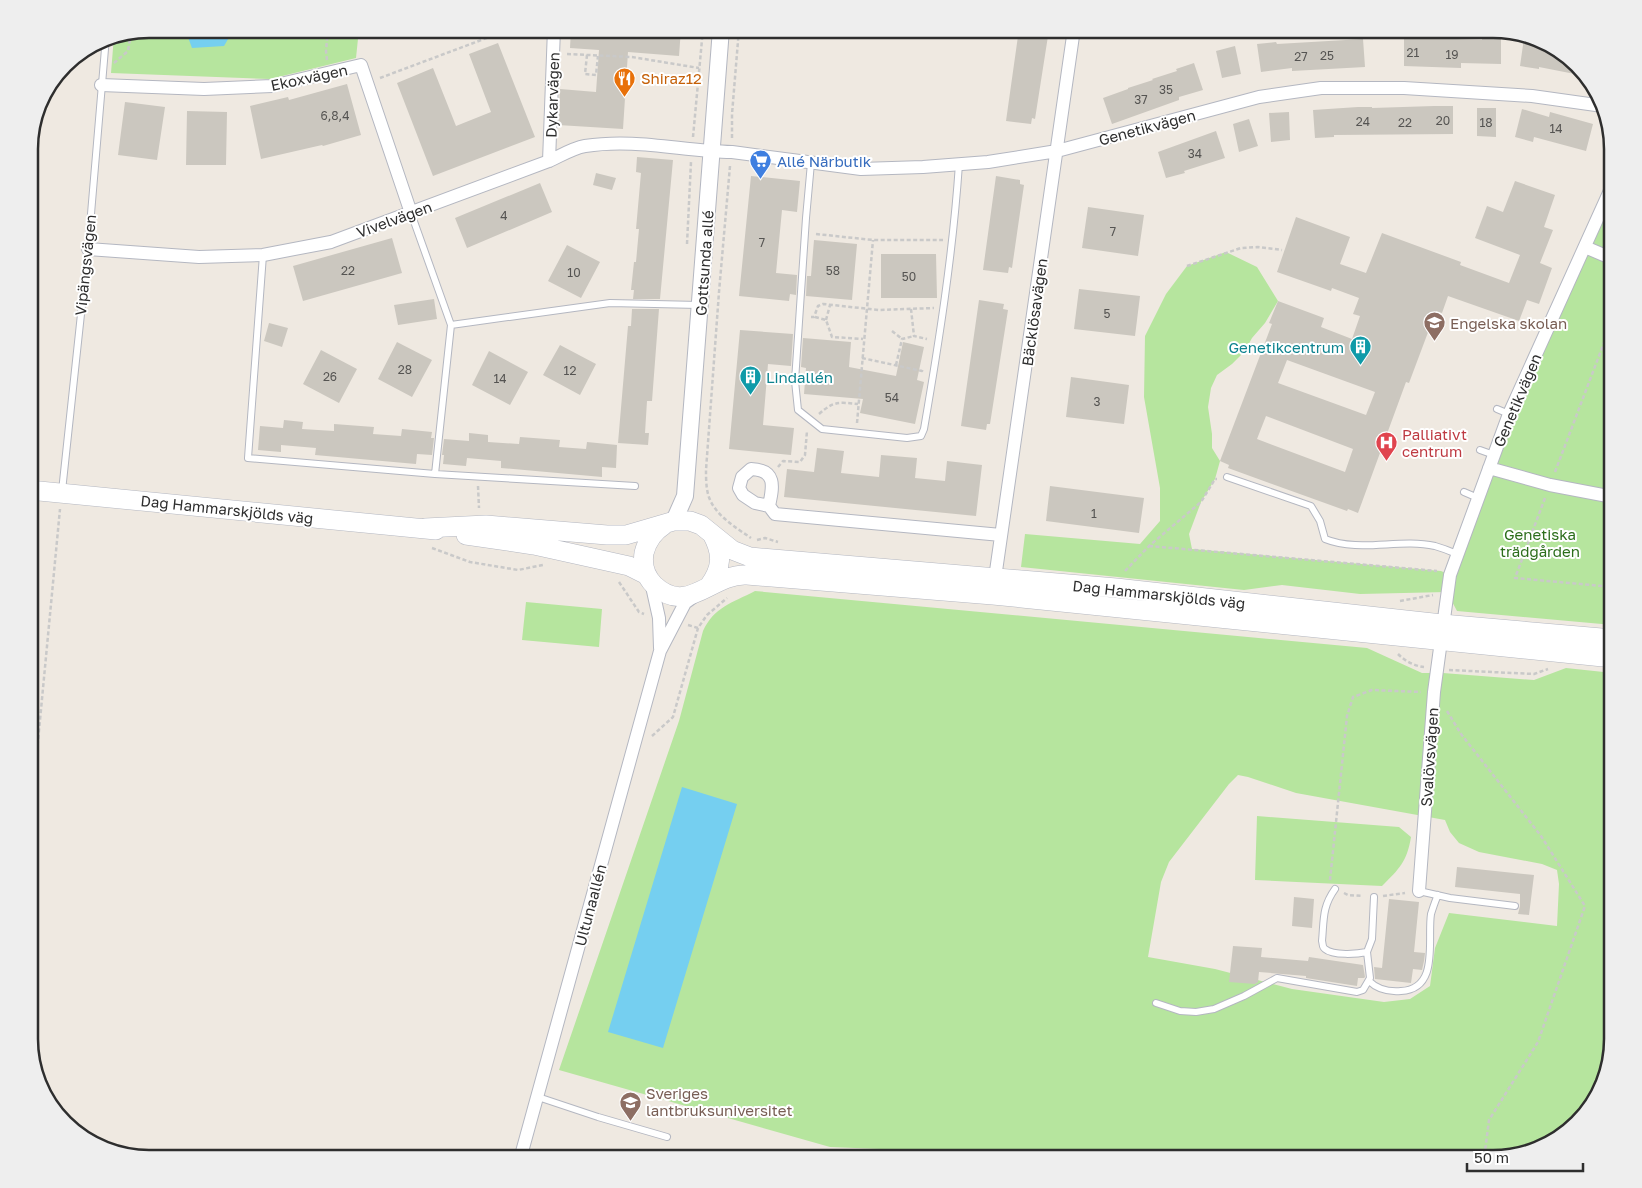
<svg xmlns="http://www.w3.org/2000/svg" width="1642" height="1188" viewBox="0 0 1642 1188" font-family="'Golos Text',sans-serif">
	<style>
		.green { fill: #b6e59e; fill-rule: evenodd }
		.water { fill: #75cff0 }
		.building { fill: #cbc7bf; fill-rule: evenodd }
		.lines { fill: none; stroke-linecap: round; stroke-linejoin: round }
		.service-casing { stroke: #b4b7c1; stroke-width: 8 }
		.minor-casing { stroke: #b4b7c1; stroke-width: 14 }
		.tertiary-casing { stroke: #b4b7c1; stroke-width: 18 }
		.secondary-casing { stroke: #b4b7c1; stroke-width: 20 }
		.path { stroke: #c9c9c9; stroke-width: 2.5; stroke-dasharray: 4 2.5; stroke-linecap: butt }
		.service { stroke: #fff; stroke-width: 6 }
		.minor { stroke: #fff; stroke-width: 12 }
		.tertiary { stroke: #fff; stroke-width: 16 }
		.secondary { stroke: #fff; stroke-width: 19 }
		.labels { text-anchor: middle; dominant-baseline: central; stroke-width: 4; stroke-linejoin: round; paint-order: stroke }
		.number-label { font-size: 12px; fill: #555452 }
		.street-label { font-size: 15px; fill: #2e2e2e; stroke: #fff }
		.food-label { font-size: 15px; fill: #c56008; stroke: #fff; text-anchor: start }
		.shop-label { font-size: 15px; fill: #366cbe; stroke: #fff; text-anchor: start }
		.education-label { font-size: 15px; fill: #785e54; stroke: #fff; text-anchor: start }
		.culture-label { font-size: 15px; fill: #0d838f; stroke: #fff; text-anchor: end }
		.health-label { font-size: 15px; fill: #be3a42; stroke: #fff; text-anchor: start }
		.park-label { font-size: 15px; fill: #2c6e1b; stroke: #fff }
		.rim { fill: none; stroke: #2e2e2e; stroke-width: 2.5 }
	</style>
	<rect width="100%" height="100%" fill="#efe9e1"/>
	<!-- green -->
	<path class="green" d="M149,29H359L356,58L270,79L111,73L114,36Z
		M1613,184V625L1457,611L1447,592L1360,594L1282,585L1244,590L1021,567L1025,534L1140,544L1160,521V488L1144,397L1145,336L1166,294L1187,266L1226,252L1257,267L1278,301L1265,323L1252,338L1245,351L1232,364L1217,375L1211,388L1208,407L1212,434V448L1220,461L1215,479L1201,502L1189,534L1192,549L1441,571L1450,575L1509,414Z
		M755,591L1367,648L1422,673H1443L1534,680L1566,668L1613,673V1039L1607,1078L1589,1112L1547,1147L1493,1159H1062L1053,1156L830,1147L559,1070L679,721L703,631C714,607 732,603 755,591ZM1238,775L1248,777L1296,793L1445,820L1450,832L1459,843L1479,852L1542,864L1557,870L1559,884L1557,926L1449,913L1435,948L1430,986L1410,999L1384,1002L1292,989L1215,969L1148,957L1161,882L1169,862L1229,784Z
		M526,602L602,609L599,647L522,640Z
		M1257,816L1399,827L1411,837C1407,862 1399,869 1382,886L1255,880Z"/>
	<!-- water -->
	<path class="water" d="M165,29H234L224,46L192,48L185,29L171,34Z
		M682,787L737,804L663,1048L608,1032Z"/>
	<!-- building -->
	<path class="building" d="M571,29H681L679,56L628,52L623,129L558,125L560,89L596,92L599,50L570,48Z
		M1019,29H1044L1043,35L1048,36L1035,119L1032,118L1031,124L1006,121Z
		M1482,36H1501V64L1461,63V68L1404,66V37L1482,40Z
		M1524,38L1543,41L1566,53L1585,76L1539,67V69L1520,66Z
		M1363,39L1365,67L1292,71V68L1261,72L1257,44L1276,42L1277,44Z
		M498,43L535,137L433,176L397,83L433,68L456,126L491,112L469,54Z
		M1235,46L1241,74L1222,78L1216,51Z
		M1194,63L1203,90L1179,97V100L1112,124L1103,98L1128,89V88L1153,80L1152,79L1177,71L1176,69Z
		M347,84L361,135L323,146L322,145L261,159L250,106L288,97L289,100Z
		M125,102L165,107L157,160L118,155Z
		M1434,106H1453V134L1334,135V137L1315,138L1313,110L1358,107H1372V108Z
		M1477,108H1496V137L1477,136Z
		M1522,109L1549,117L1550,112L1593,124L1586,151L1534,137L1533,142L1515,137Z
		M187,111L227,112L226,165H186Z
		M1289,112L1290,140L1271,142L1269,113Z
		M1249,119L1258,146L1239,152L1233,124Z
		M1216,131L1225,158L1184,171L1185,173L1166,178L1158,152Z
		M637,157L673,160L660,299H633L634,290H631L634,262H636L639,229H636L641,173L636,172Z
		M596,173L616,178L612,190L593,185Z
		M751,176L800,181L797,212L782,210L776,273L797,275L796,295L790,294L789,301L739,296Z
		M996,176L1020,180V184L1024,185L1012,268L1009,267L1008,273L983,270Z
		M1515,181L1555,195L1544,227L1553,230L1540,263L1552,268L1539,304L1527,300L1519,321L1448,296L1442,313L1436,311L1409,383L1406,382L1358,513L1348,509L1347,511L1228,468L1229,465L1220,461L1272,324L1269,323L1278,301L1324,318L1321,327L1352,339L1360,316L1353,314L1359,298L1332,288L1331,291L1277,272L1296,217L1350,237L1340,264L1366,273L1382,233L1461,262L1460,265L1509,283L1520,255L1475,238L1487,206L1503,212ZM1287,360L1375,392L1366,415L1278,383ZM1266,416L1353,449L1345,472L1257,439Z
		M540,183L552,212L467,248L455,218Z
		M1088,207L1144,215L1138,256L1082,248Z
		M392,238L402,273L303,301L293,266Z
		M814,240L857,244L852,300L806,296L807,276H811Z
		M567,245L600,262L581,298L548,281Z
		M881,254H936L937,298H881Z
		M1079,289L1140,296L1135,336L1074,329Z
		M434,299L437,319L398,325L394,305Z
		M979,300L1004,304L1003,309L1008,310L990,424H987L986,430L961,426Z
		M632,309H659L652,401H647L645,433H649L648,445L618,443L628,326H631Z
		M269,323L288,328L282,347L264,341Z
		M740,330L793,334L791,366L768,364L763,425L794,428L791,455L729,449Z
		M803,338L851,342L849,367L896,376L903,342L924,347L917,380L924,382L915,424L860,413L863,399L804,394L806,368L801,367Z
		M397,342L432,360L412,397L378,379Z
		M560,345L596,364L580,395L543,375Z
		M321,350L357,369L339,403L303,384Z
		M489,351L528,372L510,405L472,385Z
		M1071,377L1129,385L1124,424L1066,417Z
		M284,420L303,422L302,429L334,431V424L374,427L373,434L401,436L402,429L432,432L431,438H434L432,455L417,454L416,464L315,455L316,448L281,445V452L258,450L260,426L283,428Z
		M469,433L488,435V442L519,444L520,437L560,440L559,447L586,449L587,442L617,445L616,468L602,467V477L501,468V461L467,458L466,466L443,464L444,455H442L444,439L469,441Z
		M817,448L844,451L841,473L879,477L881,455L917,458L915,478L945,481L947,461L982,465L976,516L784,497L787,469L814,472Z
		M1050,486L1144,498L1139,533L1046,521Z
		M1457,867L1534,875L1529,915L1518,914L1520,906V894L1455,887Z
		M1294,897L1314,899L1312,928L1292,926Z
		M1389,899L1419,902L1414,952L1425,953L1424,961L1422,970L1413,969L1411,983L1375,979L1374,967L1382,968Z
		M1233,946L1262,948L1261,957L1308,961L1309,957L1363,965L1365,977L1364,978H1358L1357,986L1306,978V976L1259,972L1258,982L1255,984L1229,982Z"/>
	<g class="lines">
		<defs>
			<path id="service" d="M811,163L806,218L795,381L798,410L822,429L907,438L921,436L924,429C939,342 953,253 959,164
				M411,213L451,325L610,303L699,305
				M263,255L248,458L435,474
				M451,325L435,474L635,486
				M1497,409L1509,414
				M1480,450L1494,455
				M1227,477L1311,506L1320,521L1325,539C1360,553 1399,538 1435,546C1442,548 1450,551 1457,554
				M62,491L88,249L106,37
				M1464,492L1478,498
				M1335,889C1322,907 1324,920 1322,941C1323,944 1322,947 1325,949C1333,956 1358,954 1367,952L1372,939L1374,897
				M1419,891L1450,898L1515,906
				M1369,981C1377,989 1389,992 1401,991C1440,989 1427,940 1431,914C1433,908 1435,901 1438,895
				M1156,1003L1180,1011L1196,1012L1214,1009L1244,996L1277,978L1357,992L1363,990L1370,978L1367,952
				M538,1097L598,1117L667,1137"/>
			<path id="minor" d="M101,85L204,89L272,86L361,65L411,213
				M549,161L554,29
				M1585,247L1613,259
				M88,249L199,257L263,255L331,242L549,161C560,156 573,148 585,146C635,138 682,151 732,152L861,169L923,167L988,162L1057,151L1259,97L1321,88H1404L1532,96L1603,106
				M1489,468L1550,485L1613,497
				M769,506C773,487 777,470 751,469L742,477L739,488L743,495L755,503L769,506L775,514L1001,535
				M651,582L659,618L660,648
				M994,585L1074,29
				M1419,891L1434,692L1450,575L1509,414L1613,184
				M520,1159L660,651L685,603L696,595"/>
			<path id="tertiary" d="M674,521L685,496L721,29"/>
			<path id="secondary" d="M29,490L436,530
				M664,525C653,532 647,541 644,553C642,565 646,577 654,585C688,617 711,573 747,575L993,595L1613,658
				M425,528L486,525L607,535H626L674,521H690L701,525L732,550L750,557L1116,588L1442,624L1613,639
				M466,535L534,545L629,566L647,575
				M709,586C722,568 723,554 712,534"/>
		</defs>
		<!-- service casing -->
		<use href="#service" class="service-casing"/>
		<!-- minor casing -->
		<use href="#minor" class="minor-casing"/>
		<!-- tertiary casing -->
		<use href="#tertiary" class="tertiary-casing"/>
		<!-- secondary casing -->
		<use href="#secondary" class="secondary-casing"/>
		<!-- path -->
		<path class="path" d="M567,54L632,57L699,68
			M587,55L585,74L596,75L598,56
			M327,60L326,51L328,29
			M114,63L128,51L131,32
			M380,78L500,33H539
			M693,137L703,29
			M732,138V114L739,29
			M730,166L719,292L706,470C706,477 706,486 708,494C713,514 735,527 751,538
			M816,234L873,240H943
			M687,244L691,162
			M1187,266L1241,248L1258,247L1282,250
			M911,309L914,336L927,339
			M811,317H814L818,306L823,304L879,310L934,308
			M815,317L826,320L832,337L863,339
			M826,320L830,305
			M892,331L902,339
			M862,358L922,371L923,369
			M896,365L902,339L914,336
			M819,414C834,401 838,402 858,404
			M857,423L873,240
			M778,467L783,461L800,462L805,455L807,431
			M1555,472L1613,319
			M478,486L479,508
			M1545,498L1515,578L1613,587
			M757,540L765,538L778,542
			M1149,546L1437,571
			M432,548L470,562L518,570L543,565
			M1125,571L1149,546L1201,502L1215,479H1217
			M619,582L639,612L644,614
			M1400,601L1433,595
			M688,625L698,628L707,615L727,598
			M1398,654C1405,661 1414,666 1424,667
			M1449,670L1534,674L1548,669
			M1447,711L1461,734L1541,836L1585,906L1538,1042L1489,1120L1484,1159
			M652,736L673,717L698,628
			M29,836L60,509
			M1330,880L1347,716L1353,697L1372,690L1421,692
			M1344,893L1348,895L1363,896
			M1383,896L1405,893"/>
		<!-- service -->
		<use href="#service" class="service"/>
		<!-- minor -->
		<use href="#minor" class="minor"/>
		<!-- tertiary -->
		<use href="#tertiary" class="tertiary"/>
		<!-- secondary -->
		<use href="#secondary" class="secondary"/>
	</g>
	<!-- icons -->
	<defs>
		<symbol id="restaurant-pin" viewBox="-11 -11 22 30"><path d="M0 17L-7.5 6A9.5 9.5 0 1 1 7.5 6Z" fill="#e8710a" stroke="#fff"/><path d="M-5-6h1v4h1v-4h1v4h1v-4h1v5L-1.5 .5V6h-2V.5L-5-1ZM5-6V6H3V1.5H1.5Q1.5-4 5-6Z" fill="#fff"/></symbol>
		<symbol id="supermarket-pin" viewBox="-11 -11 22 30"><path d="M0 17L-7.5 6A9.5 9.5 0 1 1 7.5 6Z" fill="#3f7fe0" stroke="#fff"/><path d="M-6-5.5h2.5l.6 2H6L4.5 2H-2.5L-4.4-4H-6ZM-1.5 3.2a1.3 1.3 0 1 0 .1 0ZM3 3.2a1.3 1.3 0 1 0 .1 0Z" fill="#fff"/></symbol>
		<symbol id="school-pin" viewBox="-11 -11 22 30"><path d="M0 17L-7.5 6A9.5 9.5 0 1 1 7.5 6Z" fill="#8d6e63" stroke="#fff"/><path d="M0-5L7-2L0 1L-7-2ZM-4 1L0 2.5L4 1V4Q0 6-4 4Z" fill="#fff"/></symbol>
		<symbol id="building-pin" viewBox="-11 -11 22 30"><path d="M0 17L-7.5 6A9.5 9.5 0 1 1 7.5 6Z" fill="#0f9aa8" stroke="#fff"/><path d="M-4-6H4V6H1V3H-1V6H-4ZM-2.5-4.3h1.7v1.8h-1.7ZM.8-4.3h1.7v1.8H.8ZM-2.5-1h1.7V.8h-1.7ZM.8-1h1.7V.8H.8Z" fill="#fff"/></symbol>
		<symbol id="hospital-pin" viewBox="-11 -11 22 30"><path d="M0 17L-7.5 6A9.5 9.5 0 1 1 7.5 6Z" fill="#e0444e" stroke="#fff"/><path d="M-5-5h3v3.5h4V-5h3V5h-3V1.5h-4V5h-3Z" fill="#fff"/></symbol>
		<symbol id="university-pin" viewBox="-11 -11 22 30"><path d="M0 17L-7.5 6A9.5 9.5 0 1 1 7.5 6Z" fill="#8d6e63" stroke="#fff"/><path d="M0-5L7-2L0 1L-7-2ZM-4 1L0 2.5L4 1V4Q0 6-4 4Z" fill="#fff"/></symbol>
	</defs>
	<g fill-rule="evenodd">
		<use href="#restaurant-pin" x="612" y="66" width="25" height="34"/>
		<use href="#supermarket-pin" x="748" y="148" width="25" height="34"/>
		<use href="#school-pin" x="1422" y="310" width="25" height="34"/>
		<use href="#building-pin" x="1348" y="334" width="25" height="34"/>
		<use href="#building-pin" x="738" y="364" width="25" height="34"/>
		<use href="#hospital-pin" x="1374" y="430" width="25" height="34"/>
		<use href="#university-pin" x="618" y="1090" width="25" height="34"/>
	</g>
	<g class="labels">
		<!-- number labels -->
		<g class="number-label">
			<text x="1413" y="52">21</text>
			<text x="1452" y="54">19</text>
			<text x="1327" y="55">25</text>
			<text x="1301" y="56">27</text>
			<text x="1166" y="89">35</text>
			<text x="1141" y="99">37</text>
			<text x="335" y="115">6,8,4</text>
			<text x="1443" y="120">20</text>
			<text x="1363" y="121">24</text>
			<text x="1405" y="122">22</text>
			<text x="1486" y="122">18</text>
			<text x="1556" y="128">14</text>
			<text x="1195" y="153">34</text>
			<text x="504" y="215">4</text>
			<text x="1113" y="231">7</text>
			<text x="762" y="242">7</text>
			<text x="348" y="270">22</text>
			<text x="833" y="270">58</text>
			<text x="574" y="272">10</text>
			<text x="909" y="276">50</text>
			<text x="1107" y="313">5</text>
			<text x="405" y="369">28</text>
			<text x="570" y="370">12</text>
			<text x="330" y="376">26</text>
			<text x="500" y="378">14</text>
			<text x="892" y="397">54</text>
			<text x="1097" y="401">3</text>
			<text x="1094" y="513">1</text>
		</g>
		<!-- street labels -->
		<g class="street-label">
			<text transform="translate(309 77) rotate(-12)">Ekoxvägen</text>
			<text transform="translate(552 95) rotate(-88)">Dykarvägen</text>
			<text transform="translate(1147 127) rotate(-15)">Genetikvägen</text>
			<text transform="translate(394 219) rotate(-20)">Vivelvägen</text>
			<text transform="translate(704 263) rotate(-86)">Gottsunda allé</text>
			<text transform="translate(85 265) rotate(-84)">Vipängsvägen</text>
			<text transform="translate(1034 312) rotate(-82)">Bäcklösavägen</text>
			<text transform="translate(1517 400) rotate(-67)">Genetikvägen</text>
			<text transform="translate(227 509) rotate(6)">Dag Hammarskjölds väg</text>
			<text transform="translate(1159 594) rotate(6)">Dag Hammarskjölds väg</text>
			<text transform="translate(1429 757) rotate(-86)">Svalövsvägen</text>
			<text transform="translate(590 905) rotate(-75)">Ultunaallén</text>
		</g>
		<!-- food labels -->
		<g class="food-label">
			<text x="641" y="78">Shiraz12</text>
		</g>
		<!-- shop labels -->
		<g class="shop-label">
			<text x="777" y="161">Allé Närbutik</text>
		</g>
		<!-- education labels -->
		<g class="education-label">
			<text x="1450" y="323">Engelska skolan</text>
			<text x="646" y="1093">Sveriges<tspan x="646" dy="17">lantbruksuniversitet</tspan></text>
		</g>
		<!-- culture labels -->
		<g class="culture-label">
			<text x="1344" y="347">Genetikcentrum</text>
			<text x="766" y="377" text-anchor="start">Lindallén</text>
		</g>
		<!-- health labels -->
		<g class="health-label">
			<text x="1402" y="434">Palliativt<tspan x="1402" dy="17">centrum</tspan></text>
		</g>
		<!-- park labels -->
		<g class="park-label">
			<text x="1540" y="534">Genetiska<tspan x="1540" dy="17">trädgården</tspan></text>
		</g>
	</g>
	<!-- crop -->
	<path d="M0 0H1642V1188H0ZM149 38H1493A111 111 0 0 1 1604 149V1039A111 111 0 0 1 1493 1150H149A111 111 0 0 1 38 1039V149A111 111 0 0 1 149 38Z" fill="#eee" fill-rule="evenodd"/>
	<path class="rim" d="M149 38H1493A111 111 0 0 1 1604 149V1039A111 111 0 0 1 1493 1150H149A111 111 0 0 1 38 1039V149A111 111 0 0 1 149 38Z"/>
	<!-- scale -->
	<path d="M1467 1163v8h116v-8" fill="none" stroke="#2e2e2e" stroke-width="2.5"/>
	<text x="1474" y="1163" font-size="15" fill="#2e2e2e" stroke="#ffffff" stroke-width="4" paint-order="stroke">50 m</text>
</svg>
